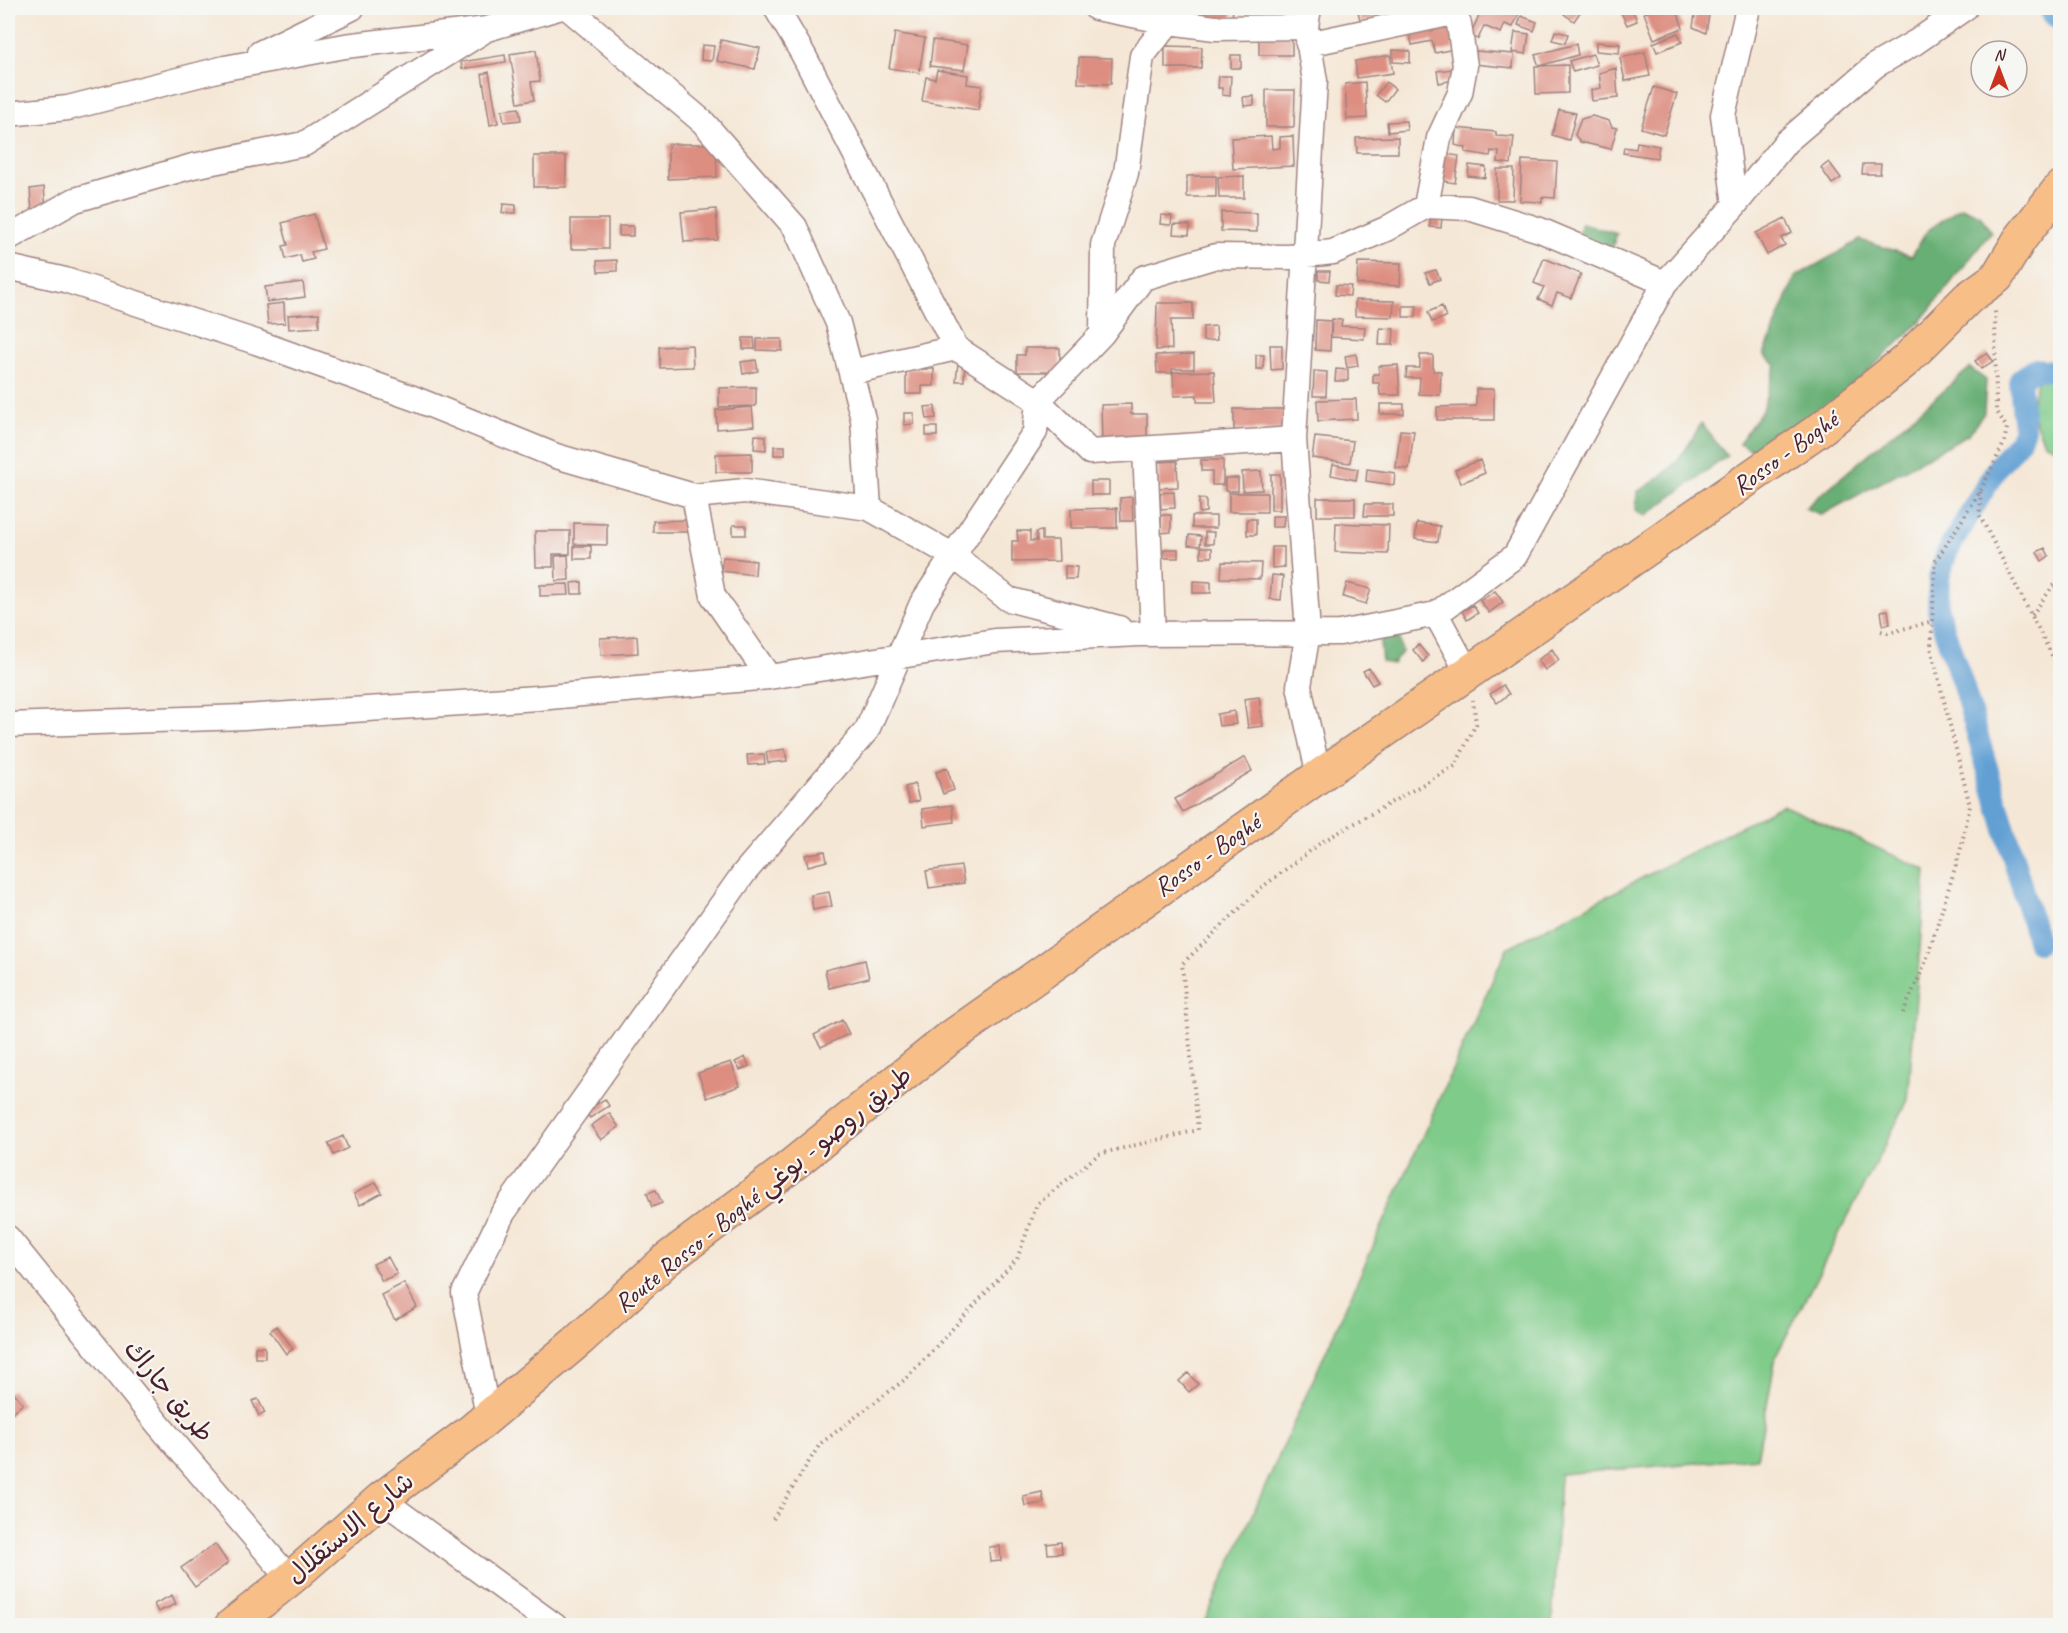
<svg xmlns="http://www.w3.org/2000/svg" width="2068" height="1633" viewBox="0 0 2068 1633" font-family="Caveat,'Playpen Sans Arabic',sans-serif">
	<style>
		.green { fill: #7fcb89; stroke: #64755a; stroke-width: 1.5 }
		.forest { fill: #67af75; stroke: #586750; stroke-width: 1.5 }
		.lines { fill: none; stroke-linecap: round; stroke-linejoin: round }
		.canal { stroke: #62a0d4; stroke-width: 22 }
		.river { stroke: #62a0d4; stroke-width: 38 }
		.building { fill: #dd8e81 }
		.minor-casing { stroke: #a08380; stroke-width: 27 }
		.highway-casing { stroke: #a08380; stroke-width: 36 }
		.path { stroke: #a08380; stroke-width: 4; stroke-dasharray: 1.5 4.5; stroke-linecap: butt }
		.minor { stroke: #fff; stroke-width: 24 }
		.highway { stroke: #f7be87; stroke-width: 33 }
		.labels { text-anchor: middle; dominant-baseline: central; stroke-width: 4.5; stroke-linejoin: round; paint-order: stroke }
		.street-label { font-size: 26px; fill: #4a1f2b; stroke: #f6f6f2 }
	</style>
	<rect width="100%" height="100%" fill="#f6f6f2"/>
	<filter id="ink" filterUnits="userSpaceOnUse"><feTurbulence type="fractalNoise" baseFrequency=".0167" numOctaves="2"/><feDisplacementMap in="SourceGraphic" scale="12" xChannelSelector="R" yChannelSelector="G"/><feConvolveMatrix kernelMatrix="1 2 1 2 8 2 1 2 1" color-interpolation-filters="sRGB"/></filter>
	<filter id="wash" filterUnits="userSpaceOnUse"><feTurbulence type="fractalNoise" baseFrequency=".008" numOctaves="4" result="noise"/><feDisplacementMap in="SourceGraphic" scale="24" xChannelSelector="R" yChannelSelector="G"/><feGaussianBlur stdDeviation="1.35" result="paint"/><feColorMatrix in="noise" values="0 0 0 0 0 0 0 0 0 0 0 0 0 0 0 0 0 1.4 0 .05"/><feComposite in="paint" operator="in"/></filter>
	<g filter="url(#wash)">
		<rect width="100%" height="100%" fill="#f5e7d6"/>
		<!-- green -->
		<path class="green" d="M2038,378L2060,380V450L2044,443L2030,409Z
			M1782,805L1926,870L1908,1100L1776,1356L1757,1458L1560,1474L1552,1625H1203L1507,948Z"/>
		<!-- forest -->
		<path class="forest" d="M1961,207L1980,215L1991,232L1919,323L1824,413L1753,451L1739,443L1762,410L1776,365L1764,355L1795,277L1860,240L1912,256L1927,231Z
			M1582,223L1617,234L1610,253L1576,241Z
			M1970,368L1986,380L1984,413L1969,434L1822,515L1805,508Z
			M1701,423L1727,456L1645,516L1636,510L1637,492C1671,473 1683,457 1701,423Z
			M1387,635L1399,638L1402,652L1393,664L1382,662L1380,642Z"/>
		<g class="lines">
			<!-- canal -->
			<path class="canal" d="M2038,943L1963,685L1938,611L1939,578L1947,552L1998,466L2019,441L2024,429L2020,380L2034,369L2060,372"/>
			<!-- river -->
			<path class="river" d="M2058,8L2060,10"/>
		</g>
		<g id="blocks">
			<!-- building -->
			<path class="building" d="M1188,8H1233L1232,19L1214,18Z
				M1375,8L1378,18L1361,23L1358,12Z
				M1482,8H1504L1519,13L1513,27L1505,24L1501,33L1484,26L1478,39L1470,36Z
				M1565,8H1583L1574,21L1564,14L1567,9Z
				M1619,8H1632L1637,21L1627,25Z
				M1658,8H1676L1683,28L1654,39L1644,13Z
				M1696,8H1710L1706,33L1693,27Z
				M1521,16L1537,22L1534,31L1518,25Z
				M1449,22L1454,49L1435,53L1432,41L1412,45L1409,30Z
				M1555,31L1568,34L1565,43L1552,40Z
				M1515,32L1529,34L1526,54L1512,52Z
				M895,33L925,38L919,73L889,68Z
				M1678,33L1682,42L1657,52L1653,43Z
				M1259,36H1292V55H1259Z
				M721,40L760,48L755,69L717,61Z
				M933,40L968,45L964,70L930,66Z
				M1596,42L1620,44L1619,53L1596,51Z
				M1576,44L1578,55L1539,66L1568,65V93L1536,94L1535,66H1539L1535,55Z
				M702,45L714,46L712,61L701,60Z
				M1165,46L1202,47L1201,68H1165Z
				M536,50L540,81L531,82L534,100L518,103L510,54Z
				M1393,50L1410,51V63L1393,62Z
				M1476,51L1514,54L1513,68L1474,64Z
				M1645,52L1650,76L1625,81L1620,58Z
				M1593,54L1597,65L1573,72L1569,61Z
				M505,55L506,62L462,69L461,62Z
				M1231,55H1241V68H1231Z
				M1390,55L1393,73L1357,78L1355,61Z
				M1079,57L1112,58L1111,84L1078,83Z
				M1616,68L1618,98L1592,101L1591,90L1601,88L1599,73Z
				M1453,69L1454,80L1439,83L1437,71Z
				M937,70L968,75L967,84L982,86L978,110L922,101L926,77L935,79Z
				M489,72L498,123L490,125L482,74Z
				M1219,76H1231L1230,96L1222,95V88H1218Z
				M1365,82L1367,118L1347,119L1345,84Z
				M1386,82L1395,89L1385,102L1376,95Z
				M1654,87L1677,94L1664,135L1641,128Z
				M1266,90H1295L1294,127H1266Z
				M1254,96V105L1244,106L1243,97Z
				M519,108L521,120L504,122L502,110Z
				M1559,110L1576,113L1569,140L1552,135Z
				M1592,116L1609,121L1612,127L1617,128L1611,149L1580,142L1575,135L1581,119Z
				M1406,121L1407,130L1388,132L1387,122Z
				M1456,128L1496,132V136L1514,137L1511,164L1498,162L1499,152L1491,151L1490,156L1465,152L1466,148L1455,145Z
				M1271,136L1272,149L1280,148V137L1293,136L1294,166L1233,169L1231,138Z
				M1398,137V153H1357L1356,138Z
				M1637,142L1659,146L1657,158L1623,153L1624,147L1636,149Z
				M668,144H716L717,177L668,179Z
				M1440,153L1459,156L1455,183L1436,180Z
				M534,156H566V187H534Z
				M1522,160L1557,162L1555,198L1542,197V202L1520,201Z
				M1829,162L1841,178L1832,184L1821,168Z
				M1863,164H1881L1880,174H1862Z
				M1469,165L1486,167L1485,178L1468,176Z
				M1497,169H1514L1513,200H1497Z
				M1187,176H1216V197H1187Z
				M1244,176V198H1219L1218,177Z
				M44,187L46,210L32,211L30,189Z
				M503,204L516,205V213H502Z
				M716,209L718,240L684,242L681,212Z
				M1221,212L1257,213V232L1221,231Z
				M314,214L324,249L311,252L314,259L302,262L300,255L286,259L283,246L288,245L282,223Z
				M1161,215L1172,216L1171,225L1160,224Z
				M1430,216L1442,217L1441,228L1430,227Z
				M1785,218L1792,233L1781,238L1785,245L1767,255L1756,233Z
				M571,219H608V249H571Z
				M1174,224L1190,225L1189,235L1173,234Z
				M619,226H633V236H619Z
				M1544,258L1581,274L1571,298L1557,293L1552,305L1538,299L1544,287L1534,283Z
				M617,260V271L598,272L597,261Z
				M1358,262L1401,263L1400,286L1357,284Z
				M1436,270L1440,279L1430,283L1425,273Z
				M1318,271H1330L1329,281L1318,280Z
				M303,282L305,297L267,302L265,287Z
				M1336,285L1351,286L1350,296L1335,295Z
				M1355,300L1394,301L1393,317L1355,316Z
				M284,303L285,323L268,324L266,305Z
				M1157,303H1193V320H1171L1172,349L1156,350Z
				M1403,306H1417L1416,317H1403Z
				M1442,306L1446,317L1432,322L1428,312Z
				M319,313V327L289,329L288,315Z
				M1332,319L1342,320L1341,326L1365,327L1364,339L1331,337Z
				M1316,320L1331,321L1330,351L1315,350Z
				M1216,326L1217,340L1203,341V327Z
				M1380,328L1394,329L1393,345H1379Z
				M743,338H754L755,349H743Z
				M757,339H782V351L757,350Z
				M692,345L693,367L660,368L659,347Z
				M1270,345H1282V369L1271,370Z
				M1025,348H1060V372H1017V355H1025Z
				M1987,353L1993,361L1981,369L1975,361Z
				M1194,354V369H1172V373H1157L1156,355Z
				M1356,354L1358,366L1347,368L1345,356Z
				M1256,355H1264L1263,369H1256Z
				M1420,355H1433V371H1441L1440,395L1419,394L1420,378H1406L1407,368H1420Z
				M756,360L758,371L743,374L741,362Z
				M958,363L965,364L964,381H956Z
				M1398,365L1400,395H1380L1379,383H1373V374H1379V366Z
				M906,369H934V386H922V394H906Z
				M1336,369L1348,370V381H1335Z
				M1214,371L1216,402H1197V395L1174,396L1173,372Z
				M1314,371L1327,372L1326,396H1313Z
				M756,387V406L719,407V388Z
				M1476,389H1494V420H1437V407L1476,406Z
				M1356,399L1357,419L1318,421L1317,400Z
				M1131,404V414H1147V438L1102,440L1101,405Z
				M1380,404H1404V414H1380Z
				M935,406L936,418L927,419L925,407Z
				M752,407L754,426L717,429L716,410Z
				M1234,409H1284V430H1234Z
				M904,413H914V424L904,425Z
				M926,427H937V436H926Z
				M1400,430L1414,431L1409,469L1396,468Z
				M755,435L766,436V450L754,449Z
				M1315,437L1353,441L1350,463L1312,458Z
				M774,446H785V455H774Z
				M752,453V472H716V454Z
				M1201,460H1223V485H1212V471H1201Z
				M1480,460L1485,473L1461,483L1455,470Z
				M1177,461L1178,487L1159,488L1158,462Z
				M1333,464L1358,469L1356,480L1331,475Z
				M1367,469L1395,473L1394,485L1366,481Z
				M1261,471L1262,490L1243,491L1242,472Z
				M1271,474H1280V510H1271Z
				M1225,478H1238V491H1225Z
				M1091,481H1109V495H1091Z
				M1174,492L1175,508L1161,509L1160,493Z
				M1229,493H1267V512H1229Z
				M1132,497L1133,521H1121L1120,498Z
				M1317,498H1355V516H1317Z
				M1199,499H1206V512L1199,513Z
				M1365,504H1393V516H1364Z
				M1117,508V528H1071V509Z
				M1161,515H1171V532L1161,533Z
				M1192,516H1216V528H1192Z
				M1272,516H1284L1283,527H1272Z
				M1247,519H1256V535H1247Z
				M688,520V532H653V521Z
				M574,523L607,524V545L574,544Z
				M1336,523L1389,525L1388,554L1335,552Z
				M1417,523L1440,526L1438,542L1415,539Z
				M733,525H746V535H733Z
				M535,531H570V554H553V567H536Z
				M1017,531H1030V541H1037L1036,532L1042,531V540H1058L1059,561L1012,562V541H1018Z
				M1205,532H1214L1213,544H1205Z
				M1189,535L1201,536L1200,546L1188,545Z
				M574,546H591V559H574Z
				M1201,547L1212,548V557H1201Z
				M1272,547H1284V567L1272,568Z
				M2045,548L2049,556L2042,561L2037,552Z
				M1164,549H1178V558H1164Z
				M568,555L569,580L556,581L555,556Z
				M723,557L756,561L755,575L721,571Z
				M1222,562L1261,563L1260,579L1221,578Z
				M1065,566L1077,567L1076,579H1065Z
				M1272,575L1283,576L1281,600L1270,599Z
				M1193,581L1211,582V593H1193Z
				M582,582V594H572L571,583Z
				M1347,583L1371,589L1366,604L1343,597Z
				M568,584L569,595L540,596V585Z
				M1495,591L1503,602L1489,613L1480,601Z
				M1473,605L1478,613L1467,620L1462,611Z
				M1888,610L1890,624L1883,625L1881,611Z
				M637,636L638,653L601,655L600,638Z
				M1418,644L1428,656L1423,662L1413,650Z
				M1552,649L1559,660L1545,670L1538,660Z
				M1369,668L1378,682L1372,685L1363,671Z
				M1503,685L1509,694L1497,703L1490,694Z
				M1259,697L1263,726L1248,728L1244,699Z
				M1234,711L1236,724L1219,726L1217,714Z
				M785,749L787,761L768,763L766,752Z
				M764,754L765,764L748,765L747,755Z
				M1245,757L1252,771L1183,812L1175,799Z
				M947,768L954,790L943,794L936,772Z
				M915,784L919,801L909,803L905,787Z
				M952,805L954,822L924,826L922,809Z
				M825,851L827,861L808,866L805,855Z
				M961,866L964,883L929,888L926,871Z
				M829,892L832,906L813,910L811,895Z
				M865,960L869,978L829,988L825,970Z
				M842,1020L849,1034L821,1047L814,1035Z
				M745,1057L749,1066L740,1070L735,1062Z
				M731,1062L740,1086L707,1098L698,1073Z
				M605,1099L609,1106L590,1118L585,1111Z
				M609,1113L619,1127L601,1140L591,1126Z
				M343,1136L348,1148L334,1155L328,1143Z
				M376,1182L382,1193L360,1205L354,1194Z
				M656,1190L662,1203L652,1207L647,1193Z
				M388,1257L397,1274L382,1281L373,1264Z
				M404,1283L417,1307L395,1320L381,1295Z
				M277,1326L293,1349L286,1354L270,1331Z
				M255,1347H265V1358H255Z
				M1188,1373L1198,1384L1189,1392L1179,1381Z
				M12,1390L23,1404L8,1416V1393Z
				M258,1399L265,1413L259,1416L252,1401Z
				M1042,1492L1044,1503L1025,1506L1023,1496Z
				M1061,1542L1062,1553L1048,1554L1047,1544Z
				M215,1544L228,1563L195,1587L181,1568Z
				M1000,1546L1001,1561L990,1562L989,1547Z
				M172,1595L176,1604L158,1612L154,1604Z"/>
		</g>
	</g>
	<g filter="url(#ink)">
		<use href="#blocks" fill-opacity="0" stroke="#a08380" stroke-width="1.5"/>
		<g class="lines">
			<defs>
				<path id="minor" d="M568,8L703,122L795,227L838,323L863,419L869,508
					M776,8L803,54L956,348L1038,401L1090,452L1294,439
					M1096,8L1169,22
					M1306,27L1315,81L1294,439L1308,632L1299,686L1319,776
					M1308,44L1453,13
					M260,53L352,8
					M8,114L68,108L225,68L345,46L487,29L558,8
					M1735,205L1723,115L1748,8
					M1426,206L1439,138L1460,93L1465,66L1459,24L1450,8
					M8,238L75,200L193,166L304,144L482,32
					M8,267L65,280L256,342L413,398L556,456L694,496L745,491L869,508L954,556L1008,599L1119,628
					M1102,334L1143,278L1216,256L1289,257L1333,252L1386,229L1426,206L1469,208L1540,230L1665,283
					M851,372L956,348
					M1145,449L1153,634
					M694,496L713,596L769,677
					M1436,614L1468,673
					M8,725L244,717L538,698L769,677L995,641L1139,634L1340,633L1436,614L1515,556L1665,283L1735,205L1786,142L1876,65L1916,42L1965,8
					M8,1238L158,1424L290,1579
					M488,1416L464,1293L503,1213L744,873L867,730L922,603L1035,432L1038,401L1102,334L1103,245L1126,173L1142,56L1169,22L1215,28L1306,27L1309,8
					M381,1499L555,1626"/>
				<path id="highway" d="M231,1626L290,1579L381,1499L470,1432L579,1340L666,1260L782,1173L947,1040L1319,776L1823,427L1905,361L1968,298L1997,277L2020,239L2060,188"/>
			</defs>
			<!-- minor casing -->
			<use href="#minor" class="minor-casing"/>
			<!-- highway casing -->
			<use href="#highway" class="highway-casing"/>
			<!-- path -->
			<path class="path" d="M2057,482L2060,496
				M1980,492L1981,504L1979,514L2060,671
				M2032,615L2053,586L2060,582
				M1881,631L1888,633L1933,621
				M1903,1013L1926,961L1960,852L1970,806L1931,648L1935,562L1980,492L2004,443L2007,428L1996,410L1995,311
				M773,1519L820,1444L907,1378L1017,1259L1037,1204L1099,1154L1198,1130L1182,964L1261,888L1322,842L1455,766L1476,724L1473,700"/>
			<!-- minor -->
			<use href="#minor" class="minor"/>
			<!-- highway -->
			<use href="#highway" class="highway"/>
		</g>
	</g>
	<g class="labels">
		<!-- street labels -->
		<g class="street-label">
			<text transform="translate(1785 453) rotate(-36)">Rosso - Boghé</text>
			<text transform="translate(1207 855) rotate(-35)">Rosso - Boghé</text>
			<text transform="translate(763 1189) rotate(-39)">Route Rosso - Boghé طريق روصو - بوغي</text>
			<text transform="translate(169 1391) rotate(50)">طريق جاراك</text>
			<text transform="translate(350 1528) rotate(-40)">شارع الاستقلال</text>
		</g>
	</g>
	<!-- margin -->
	<rect width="2068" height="1633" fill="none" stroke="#f6f6f2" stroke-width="30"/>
	<!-- north arrow -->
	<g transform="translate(1999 69)"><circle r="28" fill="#f6f6f2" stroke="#b1a0a2" stroke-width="1.5"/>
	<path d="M0-4.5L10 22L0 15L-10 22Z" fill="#c8321e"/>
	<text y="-9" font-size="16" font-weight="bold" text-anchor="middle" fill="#4a1f2b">N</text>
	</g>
</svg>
